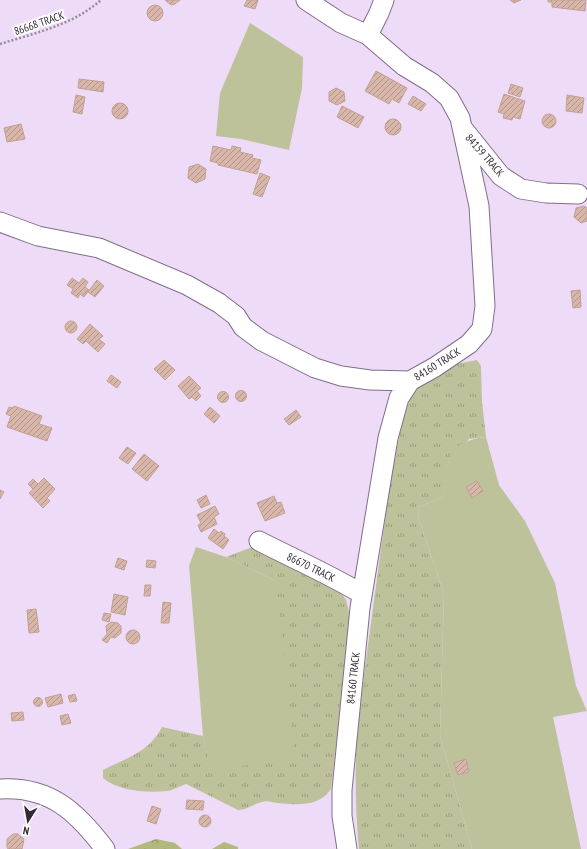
<svg xmlns="http://www.w3.org/2000/svg" width="587" height="849" viewBox="0 0 587 849" font-family="'PT Sans Narrow',sans-serif">
	<style>
		.grass { fill: url(#grass-tufts) }
		.forest { fill: url(#forest-crowns) }
		.garden { fill: #bec29a }
		.building { fill: url(#building-hatch); stroke: #c1a194 }
		.lines { fill: none; stroke-linecap: round; stroke-linejoin: round }
		.minor-casing { stroke: #806f88; stroke-width: 21 }
		.path { stroke: #988a9e; stroke-width: 2.5; stroke-dasharray: 2 2; stroke-linecap: butt }
		.minor { stroke: #fff; stroke-width: 19 }
		.labels { text-anchor: middle; dominant-baseline: central; stroke-width: 4; stroke-linejoin: round; paint-order: stroke }
		.street-label { font-size: 11px; fill: #322a35; stroke: #fff }
	</style>
	<defs>
		<pattern id="grass-tufts" width="24" height="20" patternUnits="userSpaceOnUse"><rect width="24" height="20" fill="#bec29a"/><path d="M3 7l-1-3M5 7V3M7 7l1-3M15 17l-1-3M17 17v-4M19 17l1-3" fill="none" stroke="#9b9e7e"/></pattern>
		<pattern id="forest-crowns" width="20" height="18" patternUnits="userSpaceOnUse"><rect width="20" height="18" fill="#b3b87c"/><path d="M2 6a3 3 0 1 1 6 0M12 15a3 3 0 1 1 6 0" fill="none" stroke="#929666"/></pattern>
		<pattern id="building-hatch" width="6" height="6" patternUnits="userSpaceOnUse"><rect width="6" height="6" fill="#d8b7aa"/><path d="M-1 1l2-2M0 6l6-6M5 7l2-2" fill="none" stroke="#b0958b"/></pattern>
	</defs>
	<rect width="100%" height="100%" fill="#eedbf7"/>
	<!-- grass -->
	<path class="grass" d="M477,360L481,366L482,402L486,437L469,439L449,460L443,497L419,507L418,517L444,594L440,735L472,849H359C355,808 355,768 357,727L390,482L403,418L411,397L424,380L452,365Z
		M255,546L340,591L346,600L351,620L331,789C319,807 298,805 277,803C273,802 266,800 262,802C253,804 247,810 238,810L186,784C180,786 172,791 166,791C146,793 118,791 103,778V770C127,758 149,752 162,727L203,736L211,769L276,581L226,557Z"/>
	<!-- forest -->
	<path class="forest" d="M156,839L175,843L182,849H128Z
		M224,842L238,847V849H212Z"/>
	<!-- garden -->
	<path class="garden" d="M250,23L303,57L302,88L289,150L241,139L216,136L220,93Z
		M486,437L499,485L525,521L555,583L576,686L587,711L553,717L581,849H472L440,735L444,594L418,517L419,507L443,497C449,462 444,442 486,437Z
		M196,547L226,557L276,581L295,760L210,769L203,736L189,566Z"/>
	<!-- building -->
	<path class="building" d="M165,0H180L175,4L171,5Z
		M247,0H258L255,9L244,6Z
		M510,0H521L514,3Z
		M548,0H586L585,11L552,7V2H548Z
		M147 13a8 8 0 1 1 16 0a8 8 0 1 1-16 0Z
		M376,71L407,88L399,103L392,99L389,104L365,91Z
		M79,79L104,82L103,92L78,88Z
		M511,84L523,88L520,97L508,93Z
		M336,88L344,92L345,101L337,105L329,101V92Z
		M504,94L525,101L520,119L513,117L512,120L503,118L504,114L498,112Z
		M76,95L85,97L82,114L73,112Z
		M567,95L584,98L582,113L566,111Z
		M413,96L426,104L421,111L408,104Z
		M112 111a8 8 0 1 1 16 0a8 8 0 1 1-16 0Z
		M342,106L364,117L358,128L337,117Z
		M542 121a7 7 0 1 1 14 0a7 7 0 1 1-14 0Z
		M385 127a8 8 0 1 1 16 0a8 8 0 1 1-16 0Z
		M21,124L25,139L7,142L4,128Z
		M213,146L231,150L232,146L241,148L240,152L253,155L252,158L261,160L257,174L218,165V163L210,161Z
		M198,164L206,169L205,179L196,183L188,178L189,167Z
		M260,173L270,177L262,197L253,194Z
		M584,206L587,208V221L581,223L574,217L576,208Z
		M72,278L79,283L83,278L88,282L85,287L89,290L84,297L80,294L78,298L71,293L73,289L67,285Z
		M97,280L104,286L95,297L88,292Z
		M580,290L581,307L573,308L571,291Z
		M65 327a6 6 0 1 1 12 0a6 6 0 1 1-12 0Z
		M90,324L103,336L99,339L105,344L98,352L86,341L83,344L77,339Z
		M164,360L175,370L165,380L154,369Z
		M111,375L121,382L117,388L107,381Z
		M189,376L201,388L197,391L201,396L196,401L192,397L189,399L178,386Z
		M235.5 396a5.5 5.5 0 1 1 11 0a5.5 5.5 0 1 1-11 0Z
		M217.5 397a5.5 5.5 0 1 1 11 0a5.5 5.5 0 1 1-11 0Z
		M14,406L42,416L39,424L52,428L47,441L7,427L11,416L6,414L9,407L13,408Z
		M210,407L220,416L214,423L204,414Z
		M296,410L301,417L289,425L284,419Z
		M127,447L136,453L128,464L119,458Z
		M144,454L159,466L147,481L132,469Z
		M44,478L55,489L47,498L50,501L43,508L29,493L33,489L28,484L33,479L38,484Z
		M477,481L483,491L472,498L466,487Z
		M0,490L4,492L0,499Z
		M206,495L210,504L201,508L197,500Z
		M274,496L277,503L281,502L285,513L265,521L257,503Z
		M215,506L219,514L214,517L217,524L201,532L198,525L201,523L197,515Z
		M214,529L219,533L221,531L225,534L224,536L229,540L223,549L208,538Z
		M118,558L127,561L124,570L115,567Z
		M147,560L156,561L155,568L146,567Z
		M145,585H151L150,596H144Z
		M114,594L128,597L125,615L111,612Z
		M163,602L171,603L169,623H161Z
		M36,609L39,632L29,633L27,610Z
		M104,613L111,614L109,622L102,620Z
		M111,622L118,623L121,626V633L115,638L111,637L107,643L102,640L107,634L106,626Z
		M126 637a7 7 0 1 1 14 0a7 7 0 1 1-14 0Z
		M61,694L63,703L48,707L45,698Z
		M75,694L77,701L70,702L68,696Z
		M33.5 702a4.5 4.5 0 1 1 9 0a4.5 4.5 0 1 1-9 0Z
		M23,712L24,720L12,721L11,713Z
		M68,714L71,723L62,725L60,716Z
		M466,759L469,772L458,775L454,763Z
		M187,800L204,801L203,810L186,809Z
		M152,806L161,809L156,824L147,821Z
		M199 821a6 6 0 1 1 12 0a6 6 0 1 1-12 0Z
		M13,834H18L24,839L22,849H8L7,847V839Z"/>
	<g class="lines">
		<defs>
			<path id="minor" d="M306,0L341,23L368,35
				M464,130L501,176L521,189L546,193L578,194
				M0,222L38,236L99,248L187,285L219,303L236,316L243,327L262,341L315,368L341,376L370,380L410,381
				M259,541C294,559 329,574 362,594
				M0,789C50,786 77,812 105,849
				M347,849L342,816V790L360,608L388,438L399,398L410,381L435,367L469,344L482,329L485,306L479,206L460,118L449,98L432,83L404,66L368,35L379,13L384,0"/>
		</defs>
		<!-- minor casing -->
		<use href="#minor" class="minor-casing"/>
		<!-- path -->
		<path class="path" d="M0,44C35,33 73,25 101,0"/>
		<!-- minor -->
		<use href="#minor" class="minor"/>
	</g>
	<g class="labels">
		<!-- street labels -->
		<g class="street-label">
			<text transform="translate(39 23) rotate(-19)">86668 TRACK</text>
			<text transform="translate(485 155) rotate(49)">84159 TRACK</text>
			<text transform="translate(437 364) rotate(-32)">84160 TRACK</text>
			<text transform="translate(311 567) rotate(26)">86670 TRACK</text>
			<text transform="translate(353 678) rotate(-84)">84160 TRACK</text>
		</g>
	</g>
	<!-- north arrow -->
	<g transform="translate(28 821) rotate(191)" stroke="#ffffff" stroke-width="3" paint-order="stroke">
	<path d="M0-3L7 15L0 10L-7 15Z" fill="#322a35"/>
	<text y="-6" font-size="11" font-weight="bold" text-anchor="middle" fill="#322a35">N</text>
	</g>
</svg>
